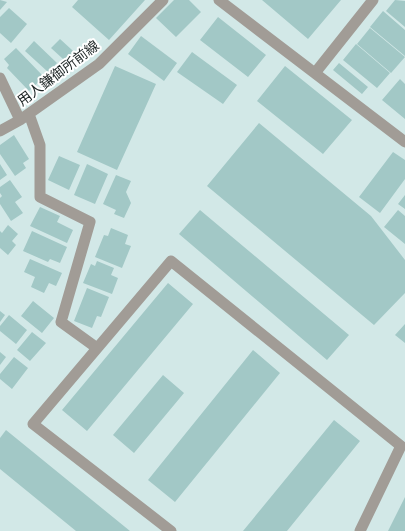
<svg xmlns="http://www.w3.org/2000/svg" width="405" height="531" viewBox="0 0 405 531" font-family="'Roboto Serif','Noto Sans JP',serif">
	<style>
		.building { fill: #a2c8c6 }
		.lines { fill: none; stroke-linecap: round; stroke-linejoin: round }
		.minor { stroke: #a19c96; stroke-width: 11 }
		.labels { text-anchor: middle; dominant-baseline: central; stroke-width: 4; stroke-linejoin: round; paint-order: stroke }
		.street-label { font-size: 14px; fill: #1d2525; stroke: #fff }
	</style>
	<rect width="100%" height="100%" fill="#d2e8e7"/>
	<!-- building -->
	<path class="building" d="M0,0L7,2L0,10Z
		M78,0H145L109,40L72,7Z
		M174,0H189L201,12L176,37L156,18Z
		M262,0H341L308,39Z
		M395,0L405,1V27L386,11Z
		M9,8L27,24L11,43L0,33V17Z
		M383,11L405,30V56L370,27Z
		M218,17L266,55L248,77L200,40Z
		M370,28L405,57L391,73L357,44Z
		M141,36L177,63L164,81L128,54Z
		M60,39L83,60L74,69L51,48Z
		M34,41L57,63L48,72L25,51Z
		M356,44L390,73L377,88L343,60Z
		M16,48L44,77L29,91L7,68L9,65L4,59Z
		M192,52L237,85L223,104L177,72Z
		M339,63L368,87L362,94L333,70Z
		M115,66L156,84L117,170L77,152Z
		M285,66L352,120L323,154L257,101Z
		M400,79L405,84V119L382,100Z
		M259,123L371,216L405,260V293L374,325L207,186Z
		M14,135L29,159L23,163L26,168L15,176L0,154V145Z
		M393,152L405,160V179L380,213L359,197Z
		M59,156L80,165L69,190L48,180Z
		M0,164L7,175L0,180Z
		M87,164L108,174L95,204L74,195Z
		M116,175L131,181L126,192L131,203L124,218L114,214L116,210L103,204Z
		M10,180L22,197L15,202L23,213L11,221L0,204V198L2,196L0,193V187Z
		M405,195V209L398,204Z
		M40,207L60,216L57,222L73,230L67,243L30,226Z
		M200,210L349,335L327,360L179,234Z
		M398,210L405,216V244L384,227Z
		M8,225L18,234L12,241L16,245L8,255L0,248V231L2,233Z
		M111,228L128,235L125,244L131,246L122,268L95,257L104,235L108,236Z
		M32,231L67,247L60,263L50,259L48,262L23,251Z
		M30,259L62,273L56,286L49,283L44,293L31,287L35,277L24,272Z
		M97,261L114,268L111,275L118,278L112,294L83,283L91,264L95,266Z
		M168,283L193,304L87,431L62,410Z
		M87,288L109,297L101,317L97,316L92,328L74,321Z
		M33,301L54,318L42,333L21,316Z
		M0,311L5,315L0,322Z
		M9,315L27,330L16,344L0,331V326Z
		M405,324V343L395,335Z
		M32,332L46,343L30,361L17,350Z
		M253,350L280,373L175,502L148,480Z
		M0,352L6,357L0,365Z
		M14,357L28,368L12,389L0,379V374Z
		M163,375L184,393L134,453L113,435Z
		M334,420L360,441L287,531H243Z
		M6,430L130,531H76L0,469V438Z
		M405,497V531H388Z"/>
	<g class="lines">
		<!-- minor -->
		<path class="minor" d="M219,0L405,142
			M315,73L373,0
			M0,78L20,120
			M29,114L40,145V197L90,222L61,322L97,348
			M0,131L20,120L99,64L163,0
			M171,531L33,424L171,261L401,446L360,531"/>
	</g>
	<g class="labels">
		<!-- street labels -->
		<g class="street-label">
			<text transform="translate(58 73) rotate(-37)">用人鎌御所前線</text>
		</g>
	</g>
</svg>
